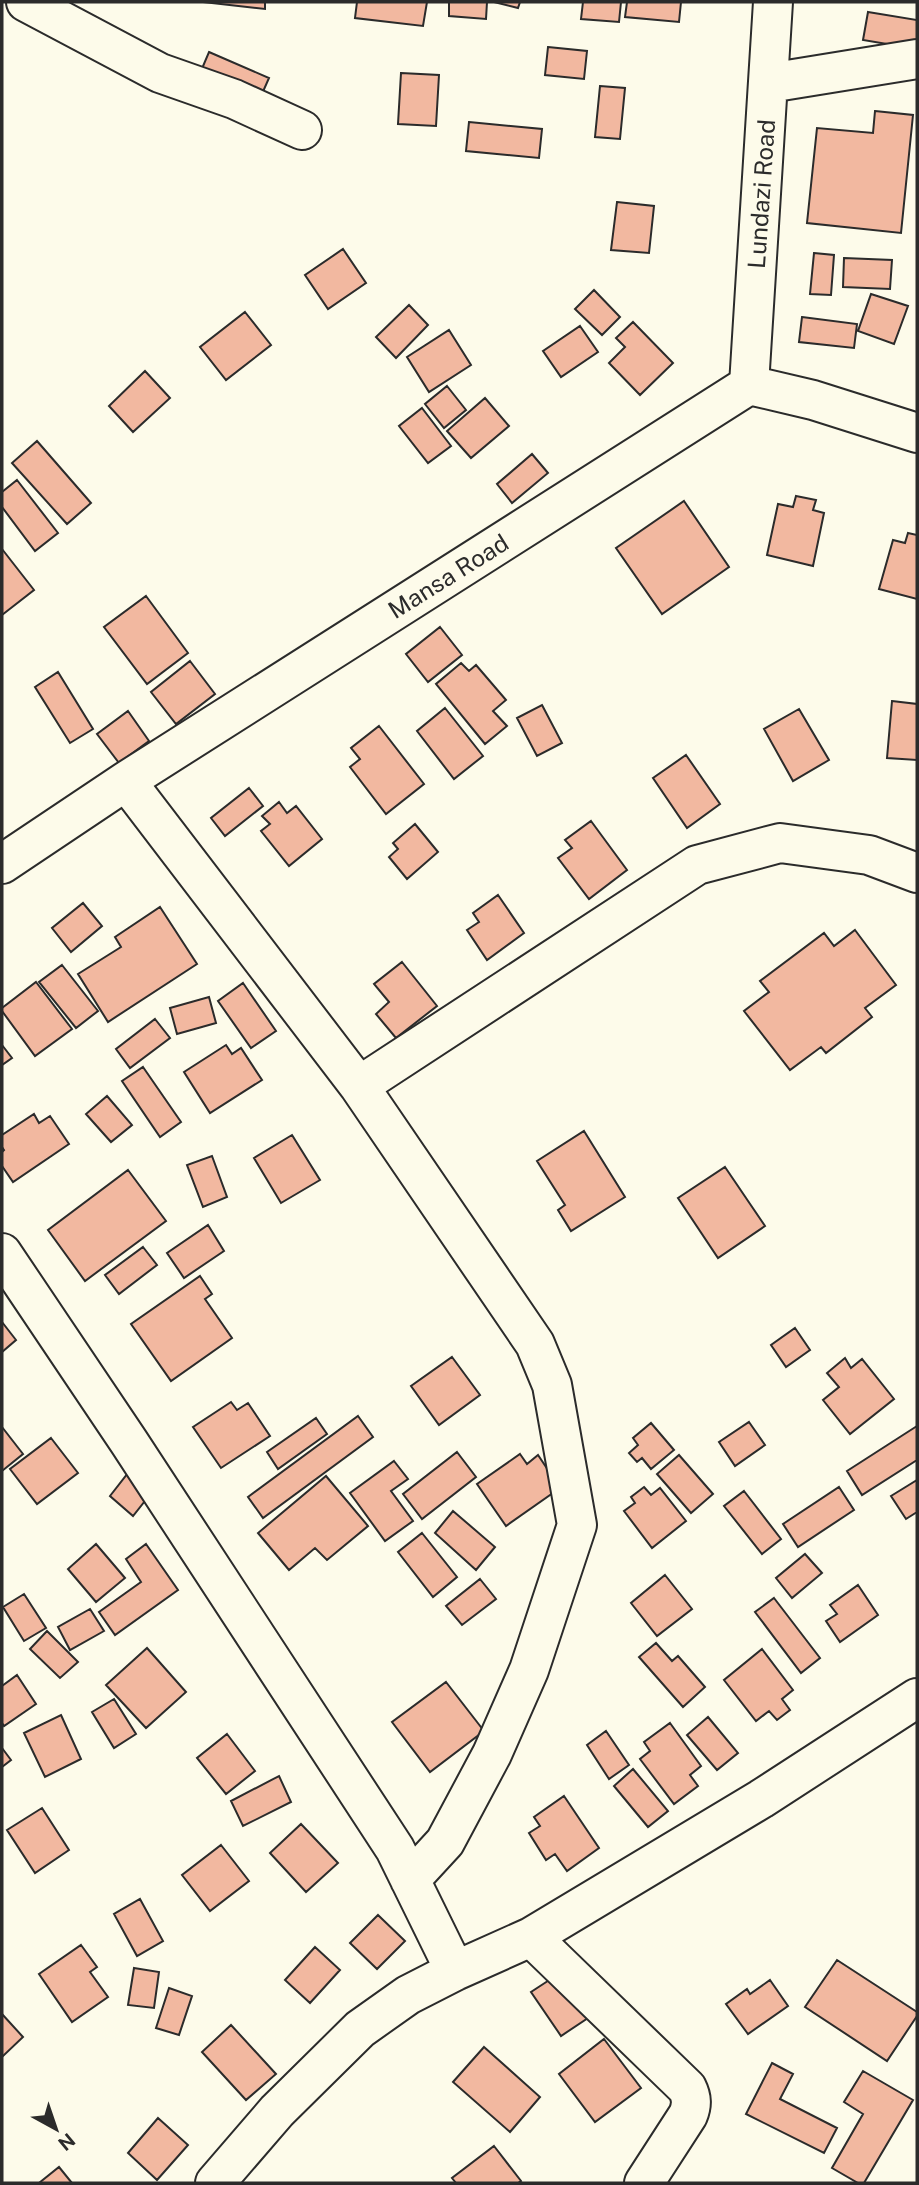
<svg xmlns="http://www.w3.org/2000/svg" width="919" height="2185" viewBox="0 0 919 2185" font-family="'Public Sans',sans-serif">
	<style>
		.building { fill: #f2b8a0; stroke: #2b2b2b; stroke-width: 2 }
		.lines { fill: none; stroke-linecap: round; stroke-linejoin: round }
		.minor-casing { stroke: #2b2b2b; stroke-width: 42 }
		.minor { stroke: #fdfbea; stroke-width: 38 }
		.labels { text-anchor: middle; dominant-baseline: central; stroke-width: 5; stroke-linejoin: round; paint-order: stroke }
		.street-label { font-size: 24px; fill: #2b2b2b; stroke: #fdfbea }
	</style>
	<rect width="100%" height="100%" fill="#fdfbea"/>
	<!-- building -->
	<path class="building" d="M203,2H265V9Z
		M357,2H427L423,26L355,18Z
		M449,2H487L486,19L449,16Z
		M494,2H520L518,8Z
		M583,2H621L619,22L581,19Z
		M627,2H681L679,22L625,17Z
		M868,12L917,20V49L863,40Z
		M548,47L587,51L584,79L545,75Z
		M209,52L269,78L258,103L198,78Z
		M401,73L439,75L436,126L398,124Z
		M600,86L625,88L620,139L595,137Z
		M875,111L913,115L901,233L807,223L817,128L873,133Z
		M469,122L542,129L539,158L466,151Z
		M617,202L654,206L649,253L611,250Z
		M343,249L366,283L328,309L305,275Z
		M814,253L834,255L831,295L810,294Z
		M844,258L892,260L890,289L843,287Z
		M594,290L620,317L602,335L575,309Z
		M871,294L908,306L894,344L858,331Z
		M409,305L428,325L396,358L376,337Z
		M245,312L271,345L226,380L200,347Z
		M802,317L857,324L854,348L799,342Z
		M633,322L673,363L640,395L609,363L625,347L616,338Z
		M580,326L598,352L561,377L543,351Z
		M449,330L471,365L429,392L407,357Z
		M145,371L170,398L133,432L109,406Z
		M447,386L466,410L444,428L425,404Z
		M485,398L509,426L471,458L447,431Z
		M422,408L451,446L428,463L399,426Z
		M37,441L91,503L67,524L12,463Z
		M532,454L548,473L512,503L497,484Z
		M17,480L58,533L35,551L2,507V492Z
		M796,496L816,500L813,510L824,513L813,566L767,555L778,504L793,507Z
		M684,501L729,567L662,614L616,548Z
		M908,533L917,535V599L879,589L893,540L905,543Z
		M2,549L34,590L2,615Z
		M146,596L188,653L147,684L104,627Z
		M440,627L462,655L428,682L406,654Z
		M190,661L215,694L176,724L151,692Z
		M461,663L469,671L476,665L506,700L493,711L507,726L485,744L436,684Z
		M58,672L93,729L70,743L35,687Z
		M892,701L917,704V760L887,758Z
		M542,705L562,743L537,756L517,718Z
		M445,708L483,756L454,779L417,731Z
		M799,709L829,760L793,781L764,729Z
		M128,711L149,741L119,763L97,734Z
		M379,726L424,784L386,814L350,767L360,759L351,748Z
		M686,755L720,804L687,828L653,778Z
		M249,788L263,806L225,836L211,818Z
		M279,802L287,813L296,806L322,839L289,866L261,831L270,824L262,816Z
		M591,821L627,870L589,899L558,858L572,848L565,840Z
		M415,824L438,852L407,879L389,857L398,849L393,843Z
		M498,895L524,933L487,960L467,930L479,922L473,913Z
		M83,903L102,926L71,952L52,928Z
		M160,907L197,964L108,1022L78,974L121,947L115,937Z
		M855,930L896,985L865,1008L872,1017L826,1053L821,1047L790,1070L744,1011L769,992L760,981L824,933L834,946Z
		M402,962L437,1006L396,1038L376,1014L389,1002L374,984Z
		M62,965L98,1011L76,1028L39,982Z
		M36,982L72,1029L35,1056L2,1011V1008Z
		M243,983L276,1031L251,1048L218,1001Z
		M209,997L216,1023L177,1034L170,1008Z
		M155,1019L170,1038L130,1068L116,1049Z
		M2,1045L12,1058L2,1065Z
		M226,1045L232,1054L241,1048L262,1080L210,1113L184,1072Z
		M143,1067L181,1122L160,1137L122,1081Z
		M107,1096L132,1125L111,1142L86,1114Z
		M34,1114L39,1123L50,1116L69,1144L13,1182L2,1166V1152L4,1150L2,1147V1135Z
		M584,1131L625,1197L571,1231L558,1210L565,1205L537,1161Z
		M292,1135L320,1180L281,1203L254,1158Z
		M212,1156L227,1197L203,1207L187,1165Z
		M725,1167L765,1226L718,1258L678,1198Z
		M128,1170L166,1221L85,1281L48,1230Z
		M208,1225L224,1251L184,1278L167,1253Z
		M143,1247L157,1265L119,1294L105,1275Z
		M200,1276L212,1294L205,1299L232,1338L171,1381L131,1324Z
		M2,1322L16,1340L2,1352Z
		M795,1328L810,1350L786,1367L771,1345Z
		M452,1357L480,1395L439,1425L411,1386Z
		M845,1358L851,1368L862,1359L894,1399L850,1434L823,1400L839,1387L827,1373Z
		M231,1402L237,1410L248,1403L270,1436L221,1468L193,1427Z
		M358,1416L373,1437L263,1518L248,1497Z
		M316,1418L327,1434L278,1469L267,1452Z
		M749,1422L765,1445L735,1466L719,1442Z
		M651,1423L674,1450L651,1469L642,1458L637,1462L629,1453L638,1445L633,1438Z
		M917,1426V1460L862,1495L847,1471Z
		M2,1427L23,1454L2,1471Z
		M51,1438L78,1473L37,1504L10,1469Z
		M457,1452L476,1477L422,1519L403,1494Z
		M520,1454L527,1464L538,1455L560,1488L506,1526L477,1484Z
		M679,1455L713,1494L691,1513L657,1474Z
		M394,1461L408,1479L391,1491L413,1521L385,1541L350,1493Z
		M128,1473L152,1492L133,1516L110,1496Z
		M326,1476L368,1526L327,1560L315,1548L289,1570L258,1533Z
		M917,1480V1512L906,1519L891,1496Z
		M644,1487L651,1495L660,1488L686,1521L652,1548L624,1511L635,1503L631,1497Z
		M839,1487L854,1510L798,1547L783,1524Z
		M744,1491L781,1539L762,1554L724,1506Z
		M453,1511L495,1547L476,1570L435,1533Z
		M422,1533L457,1577L433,1597L398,1552Z
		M96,1544L125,1578L96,1602L68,1569Z
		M146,1544L178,1590L115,1635L99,1612L141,1582L126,1559Z
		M805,1554L822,1573L792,1598L776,1578Z
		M665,1575L692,1609L657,1636L631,1603Z
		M480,1579L496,1599L462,1625L446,1606Z
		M858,1585L878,1615L840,1642L826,1621L837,1614L830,1605Z
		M24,1594L46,1628L24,1641L3,1607Z
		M774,1598L820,1658L801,1673L755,1612Z
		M90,1609L104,1631L70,1650L58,1627Z
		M47,1631L78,1662L60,1678L30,1649Z
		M656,1643L672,1661L678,1656L705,1687L683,1707L639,1657Z
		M147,1648L186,1692L146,1728L106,1685Z
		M762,1649L793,1690L782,1699L790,1710L777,1720L769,1711L756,1721L724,1680Z
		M17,1675L36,1704L4,1726L2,1723V1686Z
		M446,1682L484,1731L430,1772L392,1722Z
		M114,1699L136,1734L114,1748L92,1712Z
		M61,1715L81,1759L45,1777L24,1733Z
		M708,1717L738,1753L717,1770L687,1735Z
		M670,1723L701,1766L690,1775L698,1786L674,1804L640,1759L650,1751L644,1742Z
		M606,1731L629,1765L609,1779L587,1745Z
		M227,1734L255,1771L226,1794L197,1758Z
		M2,1748L11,1760L2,1767Z
		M633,1769L668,1811L648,1827L614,1786Z
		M279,1776L291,1802L243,1826L231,1801Z
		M564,1796L599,1848L567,1871L555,1854L546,1860L529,1833L540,1826L534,1817Z
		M42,1808L69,1850L35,1873L7,1830Z
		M301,1824L338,1863L306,1892L270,1853Z
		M221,1845L249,1881L210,1911L182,1875Z
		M140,1899L163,1941L137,1956L114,1914Z
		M378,1915L405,1941L377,1969L350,1943Z
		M81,1945L97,1967L90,1972L108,1997L72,2022L39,1974Z
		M315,1947L340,1970L310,2003L285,1980Z
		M837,1960L917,2012V2016L887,2061L805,2007Z
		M134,1968L159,1972L154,2008L128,2005Z
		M560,1973L591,2016L561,2036L531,1992Z
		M770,1980L788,2006L748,2034L726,2004L747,1989L750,1994Z
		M169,1988L192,1996L179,2035L156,2028Z
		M2,2014L23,2037L2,2057Z
		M231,2025L276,2074L246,2100L202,2052Z
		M604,2039L641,2088L595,2122L559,2074Z
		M484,2047L540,2097L510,2132L453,2082Z
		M772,2063L793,2074L780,2099L837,2128L824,2153L746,2114Z
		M863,2071L913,2100L864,2183H858L832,2168L863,2114L844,2102Z
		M158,2118L188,2145L157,2180L128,2153Z
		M494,2146L521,2181L518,2183H456L452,2178Z
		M59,2167L72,2183H39Z"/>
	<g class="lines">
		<defs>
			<path id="minor" d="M26,2L160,73L234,99L302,130
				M769,83L917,59
				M749,385L773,2
				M126,781L359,1086L697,865L780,843L869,855L917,873
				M2,864L126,781L749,385L813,400L917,433
				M359,1086L535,1344L552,1385L577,1525L529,1670L492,1754L445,1842L410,1880
				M2,1253L129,1442L395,1849L455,1971
				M531,1937L687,2088C692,2098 692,2105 688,2115L644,2183
				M215,2183L277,2111L360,2029L408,1995L455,1971L531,1937L761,1799L917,1698"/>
		</defs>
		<!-- minor casing -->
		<use href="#minor" class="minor-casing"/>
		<!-- minor -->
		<use href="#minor" class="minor"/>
	</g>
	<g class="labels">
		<!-- street labels -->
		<g class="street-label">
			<text transform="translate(761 194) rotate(-86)">Lundazi Road</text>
			<text transform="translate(448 576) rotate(-32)">Mansa Road</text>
		</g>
	</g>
	<!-- border -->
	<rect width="919" height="2185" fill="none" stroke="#2b2b2b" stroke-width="7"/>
	<!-- north arrow -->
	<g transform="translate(56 2129) rotate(140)" stroke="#fdfbea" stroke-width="5" paint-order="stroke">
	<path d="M0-5L12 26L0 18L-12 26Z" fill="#2b2b2b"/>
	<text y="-10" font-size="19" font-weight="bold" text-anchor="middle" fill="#2b2b2b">N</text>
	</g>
</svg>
